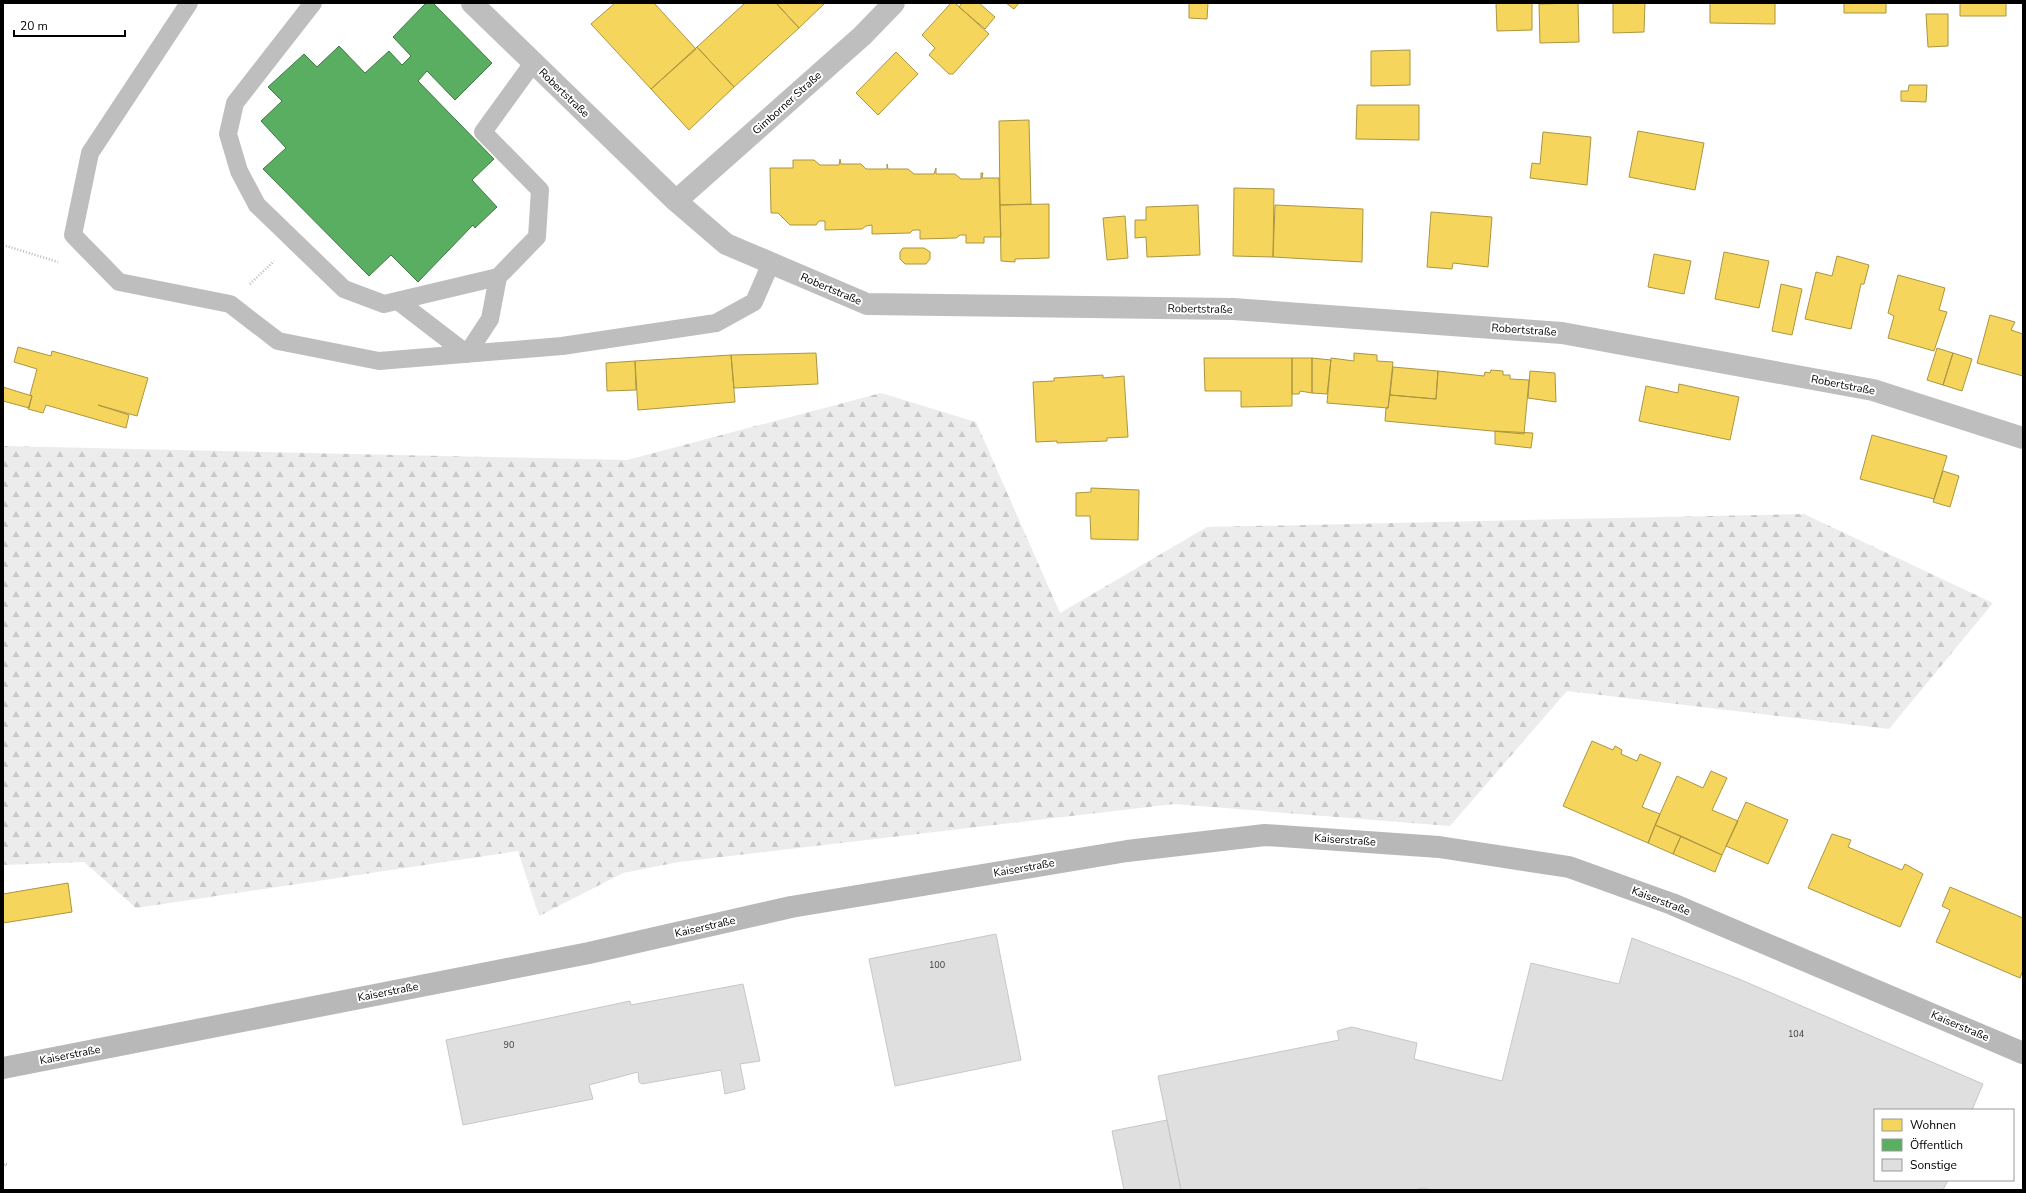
<svg xmlns="http://www.w3.org/2000/svg" width="2026" height="1193" viewBox="0 0 2026 1193" font-family="'Nunito Sans',sans-serif">
	<style>
		.forest { fill: url(#forest-firs) }
		.homes { fill: #f6d55c; stroke: #ac9540 }
		.public { fill: #5aae61; stroke: #3f7a44 }
		.building { fill: #dfdfdf; stroke: #c7c7c7 }
		.lines { fill: none; stroke-linecap: round; stroke-linejoin: round }
		.path { stroke: #b9b9b9; stroke-width: 2.5; stroke-dasharray: 1 2; stroke-linecap: butt }
		.lane { stroke: #bebebe; stroke-width: 18 }
		.street { stroke: #bebebe; stroke-width: 22 }
		.secondary { stroke: #b8b8b8; stroke-width: 22 }
		.labels { text-anchor: middle; dominant-baseline: central; stroke-width: 4; stroke-linejoin: round; paint-order: stroke }
		.number-label { font-size: 9px; fill: #383838 }
		.street-label { font-size: 11px; fill: #000; stroke: #fff }
	</style>
	<defs>
		<pattern id="forest-firs" width="22" height="20" patternUnits="userSpaceOnUse"><rect width="22" height="20" fill="#ececec"/><path d="M5 1l3.5 6h-7zM16 11l3.5 6h-7z" fill="#c9c9c9"/></pattern>
	</defs>
	<rect width="100%" height="100%" fill="#fff"/>
	<!-- forest -->
	<path class="forest" d="M881,393L976,422L1060,613L1207,527L1804,514L1993,603L1889,729L1567,691L1450,826L1174,804L679,862L623,873L539,916L518,851L136,908L84,862L3,865V446L627,460Z"/>
	<!-- homes -->
	<path class="homes" d="M615,3H654L696,49L651,89L591,24Z
		M745,3H776L799,28L734,87L697,47Z
		M776,3H825L799,28Z
		M951,3H955L989,34L953,74H949L929,55L935,48L922,35Z
		M962,3H979L995,17L985,29L959,7Z
		M1006,3H1019L1014,9Z
		M1189,3H1208L1207,19L1189,18Z
		M1496,3H1532V30L1497,31Z
		M1578,3L1579,42L1540,43L1539,4Z
		M1613,3H1645L1644,32L1613,33Z
		M1710,3H1775V24L1710,23Z
		M1844,3H1886V13H1844Z
		M1960,3H2006V16H1960Z
		M1926,14H1948V46L1928,47Z
		M697,47L734,87L689,130L651,89Z
		M1410,50V85L1371,86V51Z
		M896,52L918,74L878,115L856,93Z
		M1909,85H1927L1926,102L1901,101V91H1908Z
		M1357,105H1419V140L1356,139Z
		M1029,120L1031,204L1000,205L999,121Z
		M1638,131L1704,143L1695,190L1629,177Z
		M1543,132L1591,137L1587,185L1530,178L1532,163L1540,164Z
		M840,159L841,164H861L866,169H887V164L888,169H908L914,174H934L936,168V174H955L961,179H981V173H983L982,178H999L1001,237H984V243H966V235H960L956,238L920,239V230H913L910,233L872,234V225L866,226L862,229L825,230V221H819L816,225H790L778,213H771L770,168H793V160H814L820,165H839Z
		M1234,188L1274,189L1273,257L1233,256Z
		M1049,204V258L1015,259V262L1001,261L1000,205Z
		M1198,205L1200,255L1147,257L1146,237L1135,238V220H1146V207Z
		M1275,205L1363,209L1362,262L1273,257Z
		M1431,212L1492,217L1488,267L1453,263L1452,269L1427,267Z
		M1125,216L1128,258L1107,260L1103,218Z
		M903,248H924L930,252V259L926,264H905L900,259V252Z
		M1724,252L1769,261L1759,308L1715,299Z
		M1654,254L1691,261L1684,294L1648,287Z
		M1837,256L1869,265L1864,284H1861L1851,329L1805,319L1816,272L1832,276Z
		M1898,275L1945,288L1939,310L1947,312L1934,351L1888,338L1894,316L1888,313Z
		M1781,284L1802,289L1792,335L1772,331Z
		M1990,315L2015,322L2011,330L2023,334V376L1977,363Z
		M18,347L51,356L52,351L148,378L137,416L98,405L129,415L126,428L46,405L43,413L28,409L32,396L30,395L37,369L14,362Z
		M1937,348L1953,353L1943,385L1927,380Z
		M816,353L818,384L734,388L731,355Z
		M1354,353L1377,355V361L1393,362L1388,408L1327,403L1331,358L1354,361Z
		M1953,353L1972,359L1962,391L1943,385Z
		M731,355L735,402L638,410L635,361Z
		M1204,358H1292V406L1241,407V391H1205Z
		M1292,358H1312V393L1300,391L1299,394H1292Z
		M1312,358L1331,360L1327,394L1312,393Z
		M635,361L636,390L607,391L606,363Z
		M1393,367L1438,371L1436,399L1390,395Z
		M1491,370L1503,371V375H1510V379L1529,380L1524,434L1385,421L1386,408H1388L1390,395L1436,399L1438,371L1484,376L1485,372L1490,373Z
		M1530,371L1555,373L1556,402L1528,398Z
		M1103,375V378L1124,376L1128,437L1107,438V441L1057,443V441L1036,442L1033,382L1054,381V378Z
		M1679,384L1739,397L1730,440L1639,421L1646,386L1678,393Z
		M3,387L32,396L29,408L3,401Z
		M1495,431L1533,433L1531,448L1495,444Z
		M1872,435L1947,456L1934,499L1860,479Z
		M1943,471L1959,476L1950,507L1933,502Z
		M1091,488L1139,490L1138,540L1091,539L1090,516H1076V493L1091,492Z
		M1592,741L1613,750L1615,746L1622,750L1621,754L1637,761L1640,754L1661,763L1642,807L1660,814L1648,843L1563,806Z
		M1711,771L1727,778L1712,810L1738,821L1722,855L1655,825L1677,776L1703,788Z
		M1746,802L1788,820L1768,864L1726,846Z
		M1655,825L1681,836L1673,854L1648,843Z
		M1832,834L1851,840L1848,847L1902,870L1905,864L1923,874L1900,927L1808,888Z
		M1681,836L1722,855L1715,872L1673,854Z
		M68,883L72,912L3,923V894Z
		M1950,887L2023,918V970L2020,978L1936,942L1950,910L1942,906Z"/>
	<!-- public -->
	<path class="public" d="M426,3H433L492,63L455,100L427,71L418,81L494,159L472,180L497,207L475,228L473,225L418,282L391,255L369,276L263,169L286,148L261,121L282,101L268,87L304,54L317,67L339,46L365,73L389,51L402,65L411,56L393,37Z"/>
	<!-- building -->
	<path class="building" d="M996,934L1021,1060L895,1086L869,959Z
		M1632,938L1739,979L1983,1084L1972,1110H1875V1180H1948L1943,1190H1431L1424,1188L1415,1190H1181L1158,1076L1339,1040L1337,1031L1352,1027L1417,1043L1414,1059L1502,1081L1531,963L1619,984Z
		M743,984L760,1061L740,1064L745,1089L725,1094L721,1070L642,1084L639,1082L638,1072L589,1085L593,1099L463,1125L446,1040L630,1001L631,1005Z
		M1167,1120L1181,1190H1124L1112,1131Z"/>
	<g class="lines">
		<!-- path -->
		<path class="path" d="M3,245L58,262
			M250,284L274,261
			M3,1164H7L3,1166"/>
		<!-- lane -->
		<path class="lane" d="M189,3L90,153L73,235L119,282L230,304L278,341L379,361L562,346L716,323L754,302L771,263
			M313,3L235,103L228,134L239,171L257,205L344,289L384,304L498,277L537,237L540,190L483,132L533,63
			M398,301L467,354L490,319L498,277"/>
		<!-- street -->
		<path class="street" d="M472,3L676,201L726,244L867,304L1233,309L1562,333L1873,390L2023,438
			M676,201L862,36L894,3"/>
		<!-- secondary -->
		<path class="secondary" d="M3,1068L589,953L791,907L1127,851L1265,835L1439,847L1569,867L1672,904L2023,1053"/>
	</g>
	<g class="labels">
		<!-- number labels -->
		<g class="number-label">
			<text x="937" y="965">100</text>
			<text x="1796" y="1034">104</text>
			<text x="509" y="1045">90</text>
		</g>
		<!-- street labels -->
		<g class="street-label">
			<text transform="translate(564 93) rotate(44)">Robertstraße</text>
			<text transform="translate(787 103) rotate(-42)">Gimborner Straße</text>
			<text transform="translate(831 289) rotate(23)">Robertstraße</text>
			<text transform="translate(1200 309) rotate(1)">Robertstraße</text>
			<text transform="translate(1524 330) rotate(4)">Robertstraße</text>
			<text transform="translate(1843 385) rotate(11)">Robertstraße</text>
			<text transform="translate(1345 840) rotate(4)">Kaiserstraße</text>
			<text transform="translate(1024 868) rotate(-10)">Kaiserstraße</text>
			<text transform="translate(1661 901) rotate(21)">Kaiserstraße</text>
			<text transform="translate(705 927) rotate(-13)">Kaiserstraße</text>
			<text transform="translate(388 992) rotate(-11)">Kaiserstraße</text>
			<text transform="translate(1960 1026) rotate(23)">Kaiserstraße</text>
			<text transform="translate(70 1055) rotate(-11)">Kaiserstraße</text>
		</g>
	</g>
	<!-- border -->
	<rect width="2026" height="1193" fill="none" stroke="#000000" stroke-width="8"/>
	<!-- legend -->
	<rect x="1874" y="1109" width="140" height="72" fill="#ffffff" stroke="#999999"/>
	<rect x="1882" y="1119" width="20" height="12" fill="#f6d55c" stroke="#999999"/>
	<text x="1910" y="1129" font-size="12" fill="#000000">Wohnen</text>
	<rect x="1882" y="1139" width="20" height="12" fill="#5aae61" stroke="#999999"/>
	<text x="1910" y="1149" font-size="12" fill="#000000">Öffentlich</text>
	<rect x="1882" y="1159" width="20" height="12" fill="#dfdfdf" stroke="#999999"/>
	<text x="1910" y="1169" font-size="12" fill="#000000">Sonstige</text>
	<!-- scale -->
	<path d="M14 30v6h111v-6" fill="none" stroke="#000000" stroke-width="2"/>
	<text x="20" y="30" font-size="12" fill="#000000" stroke="#ffffff" stroke-width="3" paint-order="stroke">20 m</text>
</svg>
